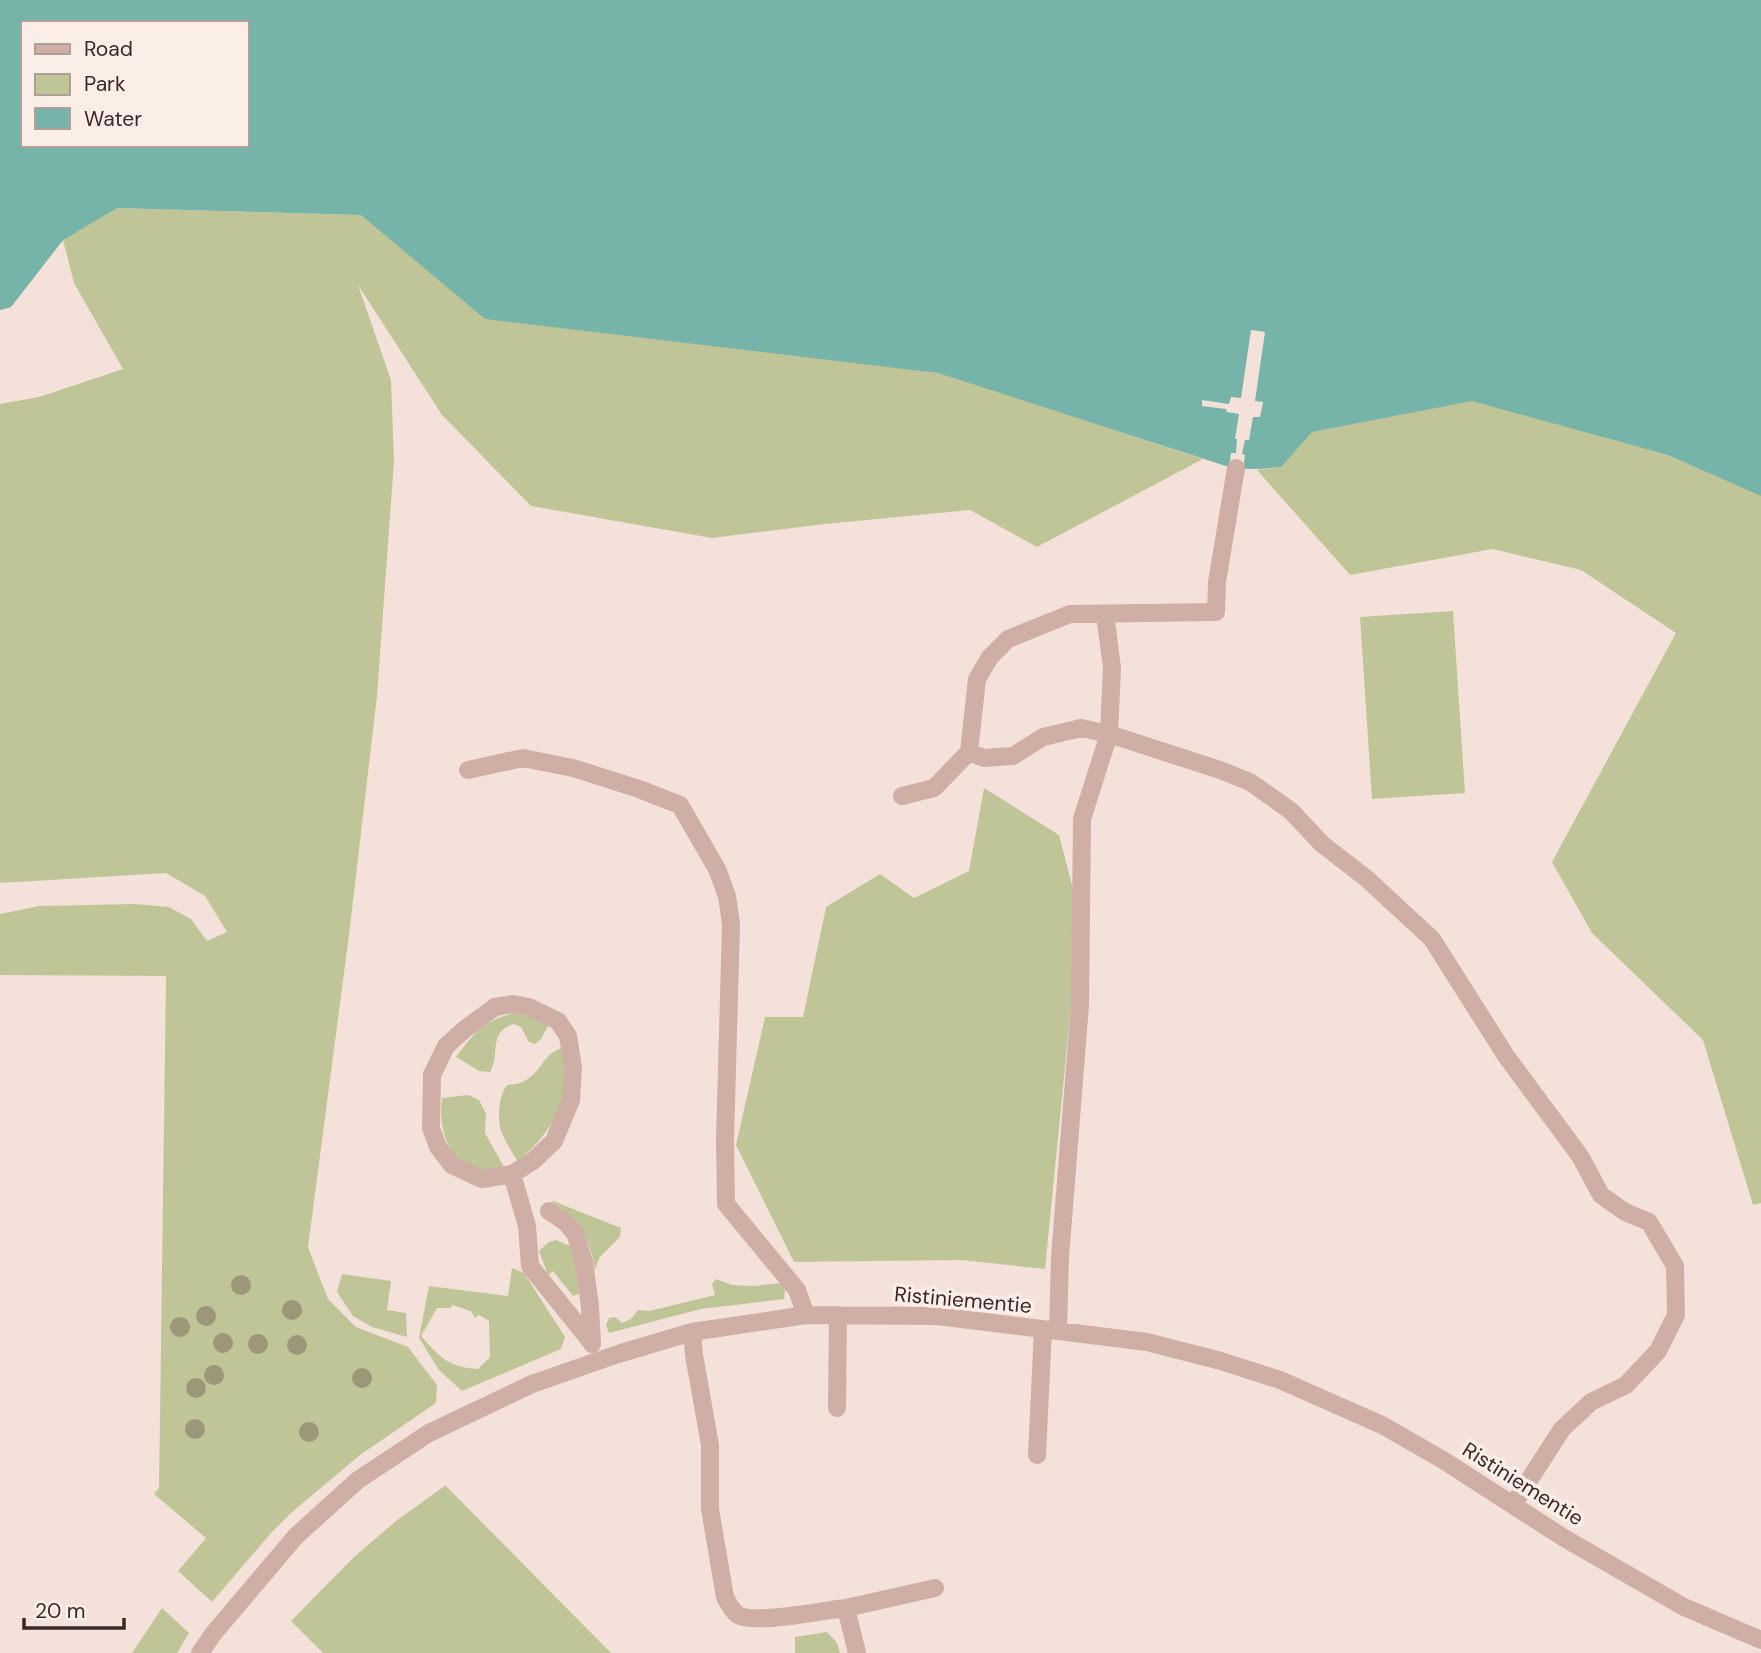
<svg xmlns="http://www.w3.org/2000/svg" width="1761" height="1653" viewBox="0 0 1761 1653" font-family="'DM Sans',sans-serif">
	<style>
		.green { fill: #c0c598; fill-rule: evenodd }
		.water { fill: #76b4a9; fill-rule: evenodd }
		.pier { fill: #f4e2da }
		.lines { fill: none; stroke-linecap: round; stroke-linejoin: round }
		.minor { stroke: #ceaea5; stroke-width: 18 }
		.tree { fill: #9b9778 }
		.labels { text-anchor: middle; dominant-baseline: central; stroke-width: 7; stroke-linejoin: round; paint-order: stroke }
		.street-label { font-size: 21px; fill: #382927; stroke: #fbeee7 }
	</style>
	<rect width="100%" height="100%" fill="#f4e2da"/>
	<!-- green -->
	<path class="green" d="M350,179L1203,459L1037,547L970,510L825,524L712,538L531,506L442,415L358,285L391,380L394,461L377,696L349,935L308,1247L328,1299L356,1327L408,1347L437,1385L436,1403L360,1455L291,1513L271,1533L212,1602L178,1571L206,1538L154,1494L159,1488L166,976L0,975V914L39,906L135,904L169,907L191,919L207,941L227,932L205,896L166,873L0,883V404L39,397L123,369L74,283L63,240L11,307L0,310V194L117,208L360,215Z
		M1267,386L1761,413V1203L1753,1205L1703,1040L1592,933L1552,862L1676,633L1581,570L1493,549L1350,575L1257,470L1281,467Z
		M1453,611L1465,793L1372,799L1360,617Z
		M984,788L1059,835L1080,916L1045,1269L961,1260L794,1262L736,1145L765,1017H803L826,907L880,874L914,898L969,871Z
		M515,1013L535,1018L548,1026L541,1039L535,1044L529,1042L521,1027L514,1024C487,1032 501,1054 490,1072L479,1071L456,1057C475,1032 484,1020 515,1013Z
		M562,1048C563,1060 567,1075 565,1087C559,1120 541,1141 518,1162C512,1152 505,1141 501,1131C497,1118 499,1095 507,1085C513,1084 520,1084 524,1081C541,1073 543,1054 562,1048Z
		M468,1095L479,1100L486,1114L485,1133L504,1167C497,1169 489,1173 483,1171C448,1166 438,1128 442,1098Z
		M553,1201L621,1228L620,1237L599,1258L595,1270C591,1241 578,1217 552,1202Z
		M556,1240L570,1246L577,1265L579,1294L573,1296L553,1271L548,1275L539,1251L549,1242Z
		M512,1268L524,1273L565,1337L561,1349L462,1391L439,1370L419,1338L429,1286L508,1296ZM452,1305L471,1311L475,1318L479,1315L489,1321L490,1357L478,1369C448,1367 441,1358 421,1336L437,1308H451Z
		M342,1274L391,1281L387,1310L406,1313L407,1337L372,1327L353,1316L337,1292Z
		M716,1279L732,1285L754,1286L781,1283L785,1291L784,1299L701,1309L609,1333L606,1325L609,1318L615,1317L622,1323L631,1319L638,1310L649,1311L715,1295L712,1284Z
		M446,1485V1486L611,1653H323L291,1621L354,1557L396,1521Z
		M162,1608L189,1633L177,1653H132Z
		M827,1632L837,1643L840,1653H795V1637Z"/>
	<!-- water -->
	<path class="water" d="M0,0H1761V496L1668,455L1472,401L1312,432L1281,467C1263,469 1247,470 1229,467L938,373L485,319L361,215L117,208L63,240L11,307L0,310ZM23,23H247V145H23Z"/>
	<!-- pier -->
	<path class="pier" d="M1251,330L1265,332L1255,401L1263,402L1260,417H1253L1249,440H1245L1242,454L1245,455L1243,469L1229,467L1231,453H1236L1237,439H1235L1239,414L1227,412L1226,409L1202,406V400L1229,404L1231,397L1241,398Z"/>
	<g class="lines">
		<!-- minor -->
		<path class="minor" d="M969,752L984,758L1013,756L1043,737L1081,728L1109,734L1220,770L1250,782L1291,811L1322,844L1366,878L1432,939L1506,1056L1580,1156L1601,1195L1625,1212L1649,1222L1675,1266L1676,1315L1658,1351L1626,1385L1591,1402L1562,1429L1513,1505
			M468,770L523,758L573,768L639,789L680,805L717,869L727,896L731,924L725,1140L726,1204L797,1290L806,1315
			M902,796L934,788L969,752L977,679L990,657L1008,639L1070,614L1216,612L1217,582L1236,468
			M513,1004L529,1007L558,1021L568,1036L573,1068L571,1100L554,1141L533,1161L512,1174L482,1179L452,1165L438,1147L431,1128L432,1075L446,1046L465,1029L495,1007Z
			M512,1174L527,1226L530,1266L592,1343
			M549,1211L564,1221L575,1233L584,1262L590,1306L592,1344
			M1058,1331L1060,1257L1080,1005L1082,819L1109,734L1112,668L1105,614
			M692,1332L694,1355L710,1445V1509L725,1597C728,1603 732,1611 738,1615C755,1625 824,1610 846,1608L857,1653
			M837,1408L838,1315
			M1037,1455L1043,1329
			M846,1608L935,1588
			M200,1653L213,1634L296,1536L358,1480L429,1433L532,1384L618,1354L692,1332L806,1315L937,1316L1147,1342L1221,1361L1280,1380L1382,1425L1443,1460L1564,1538L1684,1607L1761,1640"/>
	</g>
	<!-- trees -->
	<g class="tree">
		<circle cx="241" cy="1285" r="10"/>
		<circle cx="292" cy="1310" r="10"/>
		<circle cx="206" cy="1316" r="10"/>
		<circle cx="180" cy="1327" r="10"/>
		<circle cx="223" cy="1343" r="10"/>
		<circle cx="258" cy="1344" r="10"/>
		<circle cx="297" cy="1345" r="10"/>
		<circle cx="214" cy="1375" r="10"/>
		<circle cx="362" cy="1378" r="10"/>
		<circle cx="196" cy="1388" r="10"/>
		<circle cx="195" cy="1429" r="10"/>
		<circle cx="309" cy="1432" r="10"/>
	</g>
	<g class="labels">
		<!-- street labels -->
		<g class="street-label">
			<text transform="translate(963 1300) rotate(5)">Ristiniementie</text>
			<text transform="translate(1523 1484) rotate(32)">Ristiniementie</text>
		</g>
	</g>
	<!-- legend -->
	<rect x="21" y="21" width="228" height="126" fill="#fbeee7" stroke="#ad9f9a" stroke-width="2"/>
	<rect x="35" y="44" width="35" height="10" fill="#ceaea5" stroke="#ad9f9a" stroke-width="2"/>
	<text x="84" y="56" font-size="21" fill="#382927">Road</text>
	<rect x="35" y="74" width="35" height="21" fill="#c0c598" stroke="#ad9f9a" stroke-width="2"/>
	<text x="84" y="91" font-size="21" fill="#382927">Park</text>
	<rect x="35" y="108" width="35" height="21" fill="#76b4a9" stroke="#ad9f9a" stroke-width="2"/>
	<text x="84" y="126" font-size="21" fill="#382927">Water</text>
	<!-- scale -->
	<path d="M24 1618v10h100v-10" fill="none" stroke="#382927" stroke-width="3.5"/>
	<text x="35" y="1618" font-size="21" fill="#382927" stroke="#fbeee7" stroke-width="5" paint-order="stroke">20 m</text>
</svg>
